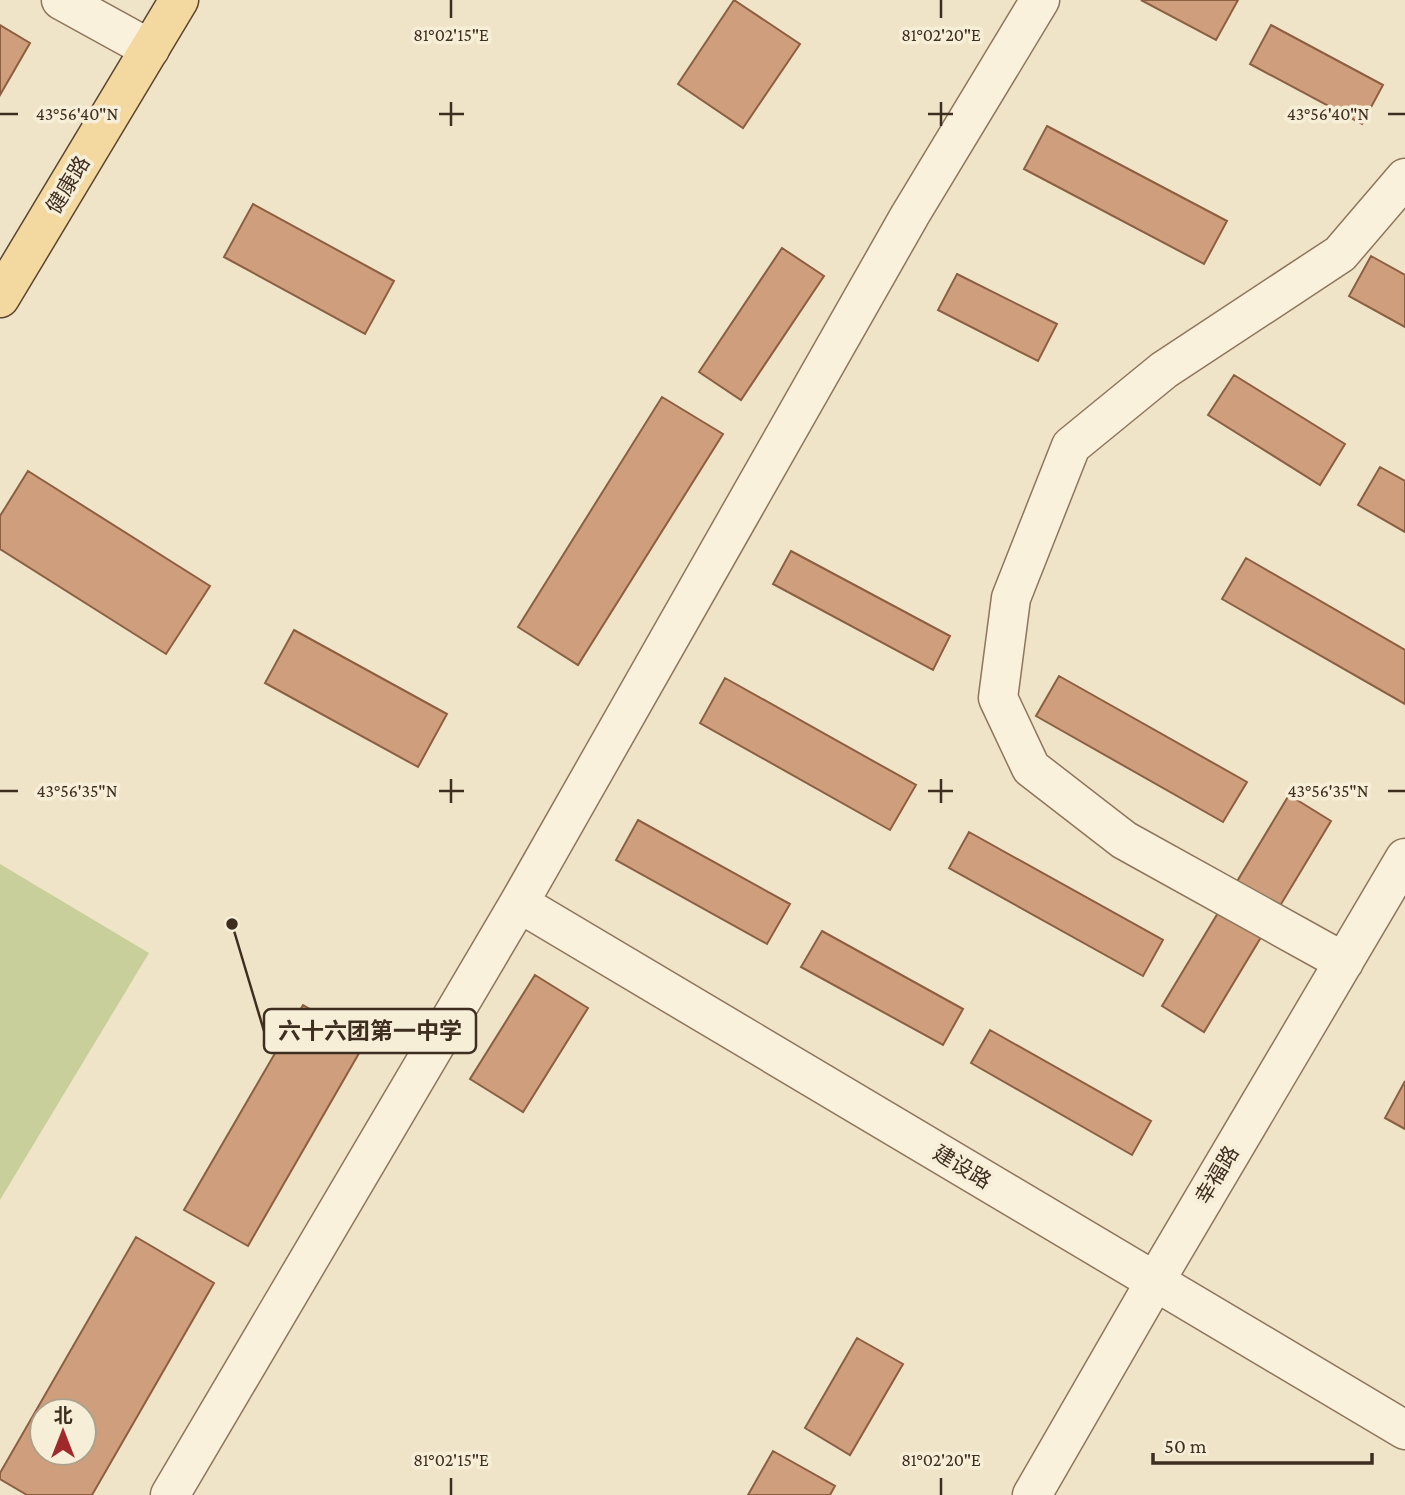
<svg xmlns="http://www.w3.org/2000/svg" width="1405" height="1495" viewBox="0 0 1405 1495" font-family="'Crimson Pro','Noto Sans SC',serif">
	<style>
		.green { fill: #c9cf9b }
		.building { fill: #cf9f7d; stroke: #8d5f41; stroke-width: 2; fill-rule: evenodd }
		.lines { fill: none; stroke-linecap: round; stroke-linejoin: round }
		.minor-casing { stroke: #8d765c; stroke-width: 41 }
		.major-casing { stroke: #5b4430; stroke-width: 41 }
		.minor { stroke: #faf1dc; stroke-width: 38 }
		.major { stroke: #f3d9a0; stroke-width: 38 }
		.ticks { fill: none; stroke: #3d2e20; stroke-width: 2.5 }
		.labels { text-anchor: middle; dominant-baseline: central; stroke-width: 7; stroke-linejoin: round; paint-order: stroke }
		.street-label { font-size: 21px; fill: #3d2e20; stroke: #f7eed8 }
		.ticks-label { font-size: 18px; text-anchor: middle; fill: #3d2e20; stroke: #f7eed8; stroke-width: 7; stroke-linejoin: round; paint-order: stroke }
		.leader { fill: none; stroke: #3d2e20; stroke-width: 2.5 }
		.callout-dot { fill: #3d2e20; stroke: #f7eed8; stroke-width: 2.5 }
		.callout { fill: #f7eed8; stroke: #3d2e20; stroke-width: 2.5 }
		.callout-label { font-size: 23px; text-anchor: middle; font-weight: bold; fill: #3d2e20 }
	</style>
	<rect width="100%" height="100%" fill="#f0e4c8"/>
	<!-- green -->
	<path class="green" d="M0,864L149,953L0,1200Z"/>
	<!-- building -->
	<path class="building" d="M734,0L800,44L743,128L678,84Z
		M1141,0H1238L1216,40Z
		M0,25L30,43L0,95Z
		M1271,25L1383,85L1362,124L1250,64Z
		M1047,126L1227,221L1204,264L1024,169Z
		M253,204L394,281L365,334L224,257Z
		M782,248L824,276L741,400L699,372Z
		M1371,256L1405,275V327L1349,296Z
		M957,274L1057,324L1038,361L938,310Z
		M1234,375L1345,444L1320,485L1208,415Z
		M662,397L723,434L578,665L518,627Z
		M1380,467L1405,481V532L1358,505Z
		M28,471L210,586L166,654L0,549V516Z
		M791,551L950,636L933,670L773,584Z
		M1246,558L1405,650V704L1222,599Z
		M294,630L447,714L418,767L265,683Z
		M1059,676L1247,782L1223,822L1036,716Z
		M725,678L916,785L890,830L700,723Z
		M1289,795L1331,821L1204,1032L1162,1006Z
		M638,820L790,904L767,944L616,860Z
		M969,832L1163,940L1143,976L949,868Z
		M822,931L963,1009L943,1045L801,967Z
		M535,975L588,1008L523,1112L470,1079Z
		M303,1005L366,1041L248,1246L184,1210Z
		M990,1030L1151,1121L1132,1155L971,1063Z
		M1405,1081V1129L1385,1118Z
		M136,1237L214,1283L92,1495H27L0,1479V1473ZM42,1411H84V1453H42Z
		M857,1338L903,1364L850,1455L805,1428Z
		M773,1451L835,1486L830,1495H748Z"/>
	<g class="lines">
		<defs>
			<path id="minor" d="M61,0L150,49
				M519,903L1405,1430
				M1344,962L1124,840L1031,768L998,698L1011,598L1071,446L1164,370L1340,254L1405,178
				M170,1495L519,903L910,215L1040,0
				M1032,1495L1164,1266L1405,858"/>
			<path id="major" d="M0,298L179,0"/>
		</defs>
		<!-- minor casing -->
		<use href="#minor" class="minor-casing"/>
		<!-- major casing -->
		<use href="#major" class="major-casing"/>
		<!-- minor -->
		<use href="#minor" class="minor"/>
		<!-- major -->
		<use href="#major" class="major"/>
	</g>
	<!-- ticks -->
	<path class="ticks" d="M451,0V18M941,0V18M451,102V126M941,102V126M0,114H18M439,114H464M928,114H953M1388,114H1405M451,779V803M941,779V803M0,791H18M439,791H464M928,791H953M1388,791H1405M451,1478V1495M941,1478V1495"/>
	<g class="labels">
		<!-- street labels -->
		<g class="street-label">
			<text transform="translate(68 185) rotate(-59)">健康路</text>
			<text transform="translate(962 1167) rotate(31)">建设路</text>
			<text transform="translate(1217 1175) rotate(-59)">幸福路</text>
		</g>
	</g>
	<g class="ticks-label">
		<text x="451" y="41">81°02'15"E</text>
		<text x="941" y="41">81°02'20"E</text>
		<text x="77" y="120">43°56'40"N</text>
		<text x="1328" y="120">43°56'40"N</text>
		<text x="77" y="797">43°56'35"N</text>
		<text x="1328" y="797">43°56'35"N</text>
		<text x="451" y="1466">81°02'15"E</text>
		<text x="941" y="1466">81°02'20"E</text>
	</g>
	<!-- callouts -->
	<path class="leader" d="M232 924L264 1031"/>
	<circle class="callout-dot" cx="232" cy="924" r="7"/>
	<rect class="callout" x="264" y="1009" width="212" height="44" rx="7"/>
	<g class="callout-label">
		<text x="370" y="1039">六十六团第一中学</text>
	</g>
	<!-- north arrow -->
	<g transform="translate(63 1432)"><circle r="33" fill="#f7eed8" stroke="#ada18e" stroke-width="2"/>
	<path d="M0-5L12 26L0 18L-12 26Z" fill="#9e2a2b"/>
	<text y="-10" font-size="19" font-weight="bold" text-anchor="middle" fill="#3d2e20">北</text>
	</g>
	<!-- scale -->
	<path d="M1153 1453v10h219v-10" fill="none" stroke="#3d2e20" stroke-width="3.5"/>
	<text x="1164" y="1453" font-size="21" fill="#3d2e20" stroke="#f7eed8" stroke-width="5" paint-order="stroke">50 m</text>
</svg>
